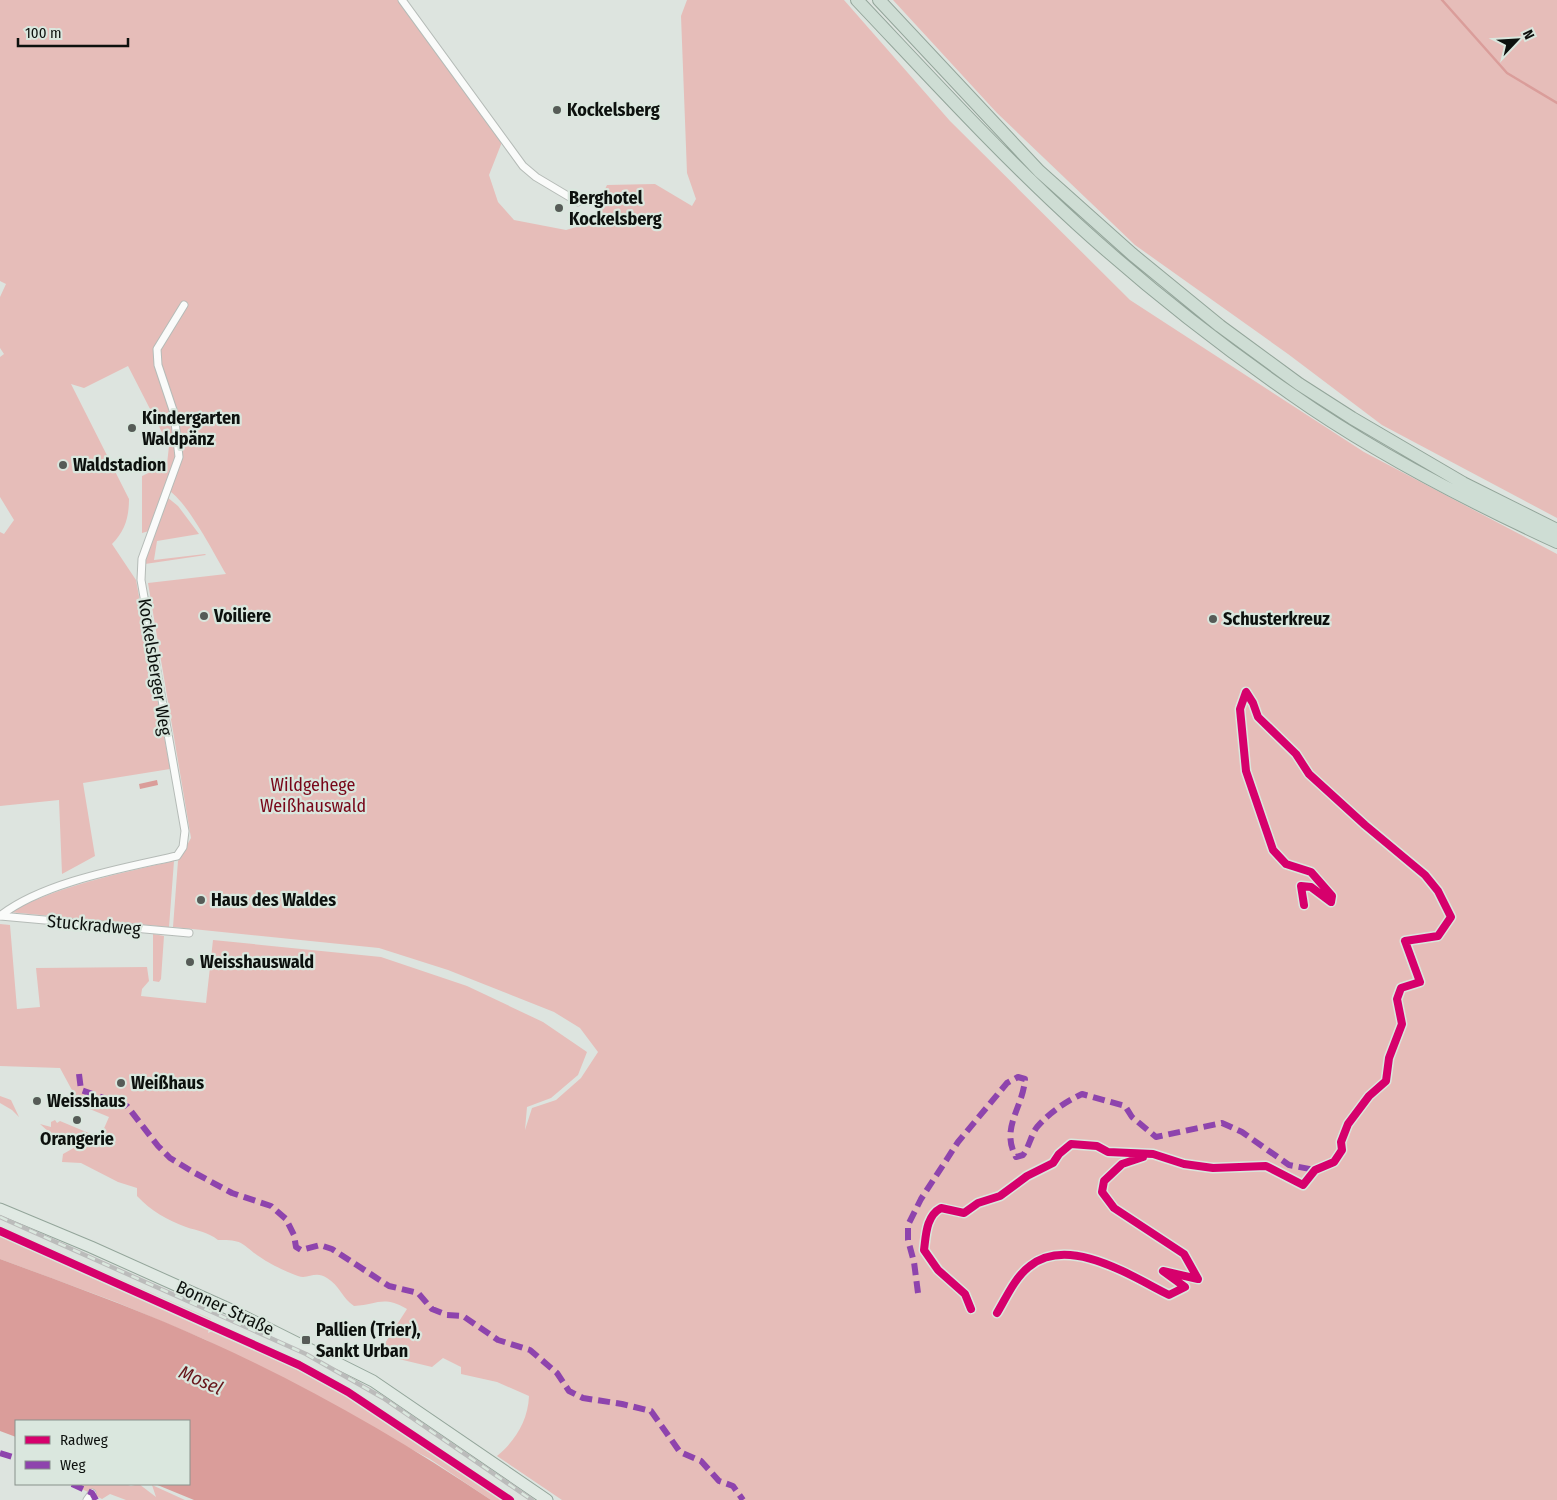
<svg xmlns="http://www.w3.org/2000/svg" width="1557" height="1500" viewBox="0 0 1557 1500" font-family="'Fira Sans Condensed',sans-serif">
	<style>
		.green { fill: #e6bdb9 }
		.water { fill: #da9d9a }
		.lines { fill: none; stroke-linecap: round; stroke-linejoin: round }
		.stream { stroke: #da9d9a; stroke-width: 2.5 }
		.street-casing { stroke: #b5bbb7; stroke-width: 9 }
		.primary-casing { stroke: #93a59a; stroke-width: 13 }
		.highway-casing { stroke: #93a59a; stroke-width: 14 }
		.street { stroke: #fafbfa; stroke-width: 7 }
		.primary { stroke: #e0e9e3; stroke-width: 11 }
		.highway { stroke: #ceddd4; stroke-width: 12 }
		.rail-casing { stroke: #bbbcbb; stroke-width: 4.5 }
		.rail { stroke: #dae7de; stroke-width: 2.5; stroke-dasharray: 8; stroke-linecap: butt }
		.quiet { stroke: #8e44ad; stroke-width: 6; stroke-dasharray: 12 6; stroke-linecap: butt }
		.cycleway-casing { stroke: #dae7de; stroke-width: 11 }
		.cycleway { stroke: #d6006c; stroke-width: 8 }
		.poi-dot { fill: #565b57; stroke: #dae7de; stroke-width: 2 }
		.labels { text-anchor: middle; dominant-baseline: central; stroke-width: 4.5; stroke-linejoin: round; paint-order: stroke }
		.poi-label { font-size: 18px; font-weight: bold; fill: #0d110e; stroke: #dae7de; text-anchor: start }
		.street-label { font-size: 18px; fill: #0d110e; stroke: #dae7de }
		.park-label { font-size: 18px; fill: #780719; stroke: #dae7de }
		.water-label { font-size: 19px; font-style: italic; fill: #67171c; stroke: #dae7de }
	</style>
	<rect width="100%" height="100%" fill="#dde4df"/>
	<!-- green -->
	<path class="green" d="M0,0H399L502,142L489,175L498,202L514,220L566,230L600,220L597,206L607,185L655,184L692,206L696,199L687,173L681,16L687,0H844L950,121L1130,300L1364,452L1557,554V1500H562L497,1456C515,1441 528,1421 529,1396L497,1382L461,1374V1367L443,1358L432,1367L378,1354L407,1309C382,1295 378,1305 354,1306C343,1299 339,1285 327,1278C315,1270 308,1280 298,1276C287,1272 272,1265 263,1259C242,1246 246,1239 218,1240C208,1232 198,1231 186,1227C167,1220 151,1211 137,1196V1188L118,1182L81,1163L62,1162L63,1154L79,1145L60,1142L40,1124L51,1127V1122L55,1120L57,1123L60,1121L91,1134L102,1133L109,1117L80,1105L60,1068L0,1066V924L10,925L17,1009L40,1007L36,968L147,967L149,981L142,989L141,996L206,1003L213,940L381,957L467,986L543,1022L587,1052L578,1075L551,1098L527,1107L525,1130L532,1108L556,1100L581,1078L598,1052L580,1028L554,1012L448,970L379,948L173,927L178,861L191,838L148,583L226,574C214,554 186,498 166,489L149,531L142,533V476L167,464L169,446L128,366L84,388L71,384L129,499C129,517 125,531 112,544L136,580L170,769L83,783L95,856L62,874L59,800L0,806V532L4,534L14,520L0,497V357L4,354L0,348V297L6,284L0,281Z
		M893,0H1557V518L1382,425L1288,354L1135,245L997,113Z
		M167,497L178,506L199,534L157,541L154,560L205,554L206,555L145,564L153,534Z
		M174,861L169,927L9,912C63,885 116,874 174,861Z
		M153,934L164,936L161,979L159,982L153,981Z
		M0,1096L11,1100L19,1117L12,1110L0,1103Z
		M0,1226L211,1319L208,1333L216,1329C240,1340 266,1350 289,1362C365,1403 435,1452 506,1500H491L430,1459L206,1340L116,1302L0,1259Z
		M72,1484H125L131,1486L139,1484L156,1497L152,1485L185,1500H126L110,1494L102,1499Z"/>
	<!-- water -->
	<path class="water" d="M157,780L158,785L140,789L139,784Z
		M0,1259C70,1285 140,1310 208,1341C306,1385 402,1440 491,1500H194L155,1484H189V1421H16V1437L0,1431Z"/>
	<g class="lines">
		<!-- stream -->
		<path class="stream" d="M1442,0L1507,73L1557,103"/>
		<defs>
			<path id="street" d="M402,0L523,166L536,177L578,202
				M0,916C43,882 124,868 177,856L183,847L185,831L141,580L142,559L179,457L174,413L158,365L157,349L184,305
				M0,916L189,933
				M87,1500L92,1493"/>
			<path id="primary" d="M0,1209L91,1247L229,1309L373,1381L547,1500"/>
			<path id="highway" d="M857,0C929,76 1000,154 1077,224C1144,285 1216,342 1291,394C1373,452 1466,500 1557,542
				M879,0L1039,171L1132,254L1220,326L1299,384L1352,418L1463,483L1557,530"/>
		</defs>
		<!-- street casing -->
		<use href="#street" class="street-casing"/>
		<!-- primary casing -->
		<use href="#primary" class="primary-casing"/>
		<!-- highway casing -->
		<use href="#highway" class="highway-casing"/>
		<!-- street -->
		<use href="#street" class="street"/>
		<!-- primary -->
		<use href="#primary" class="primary"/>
		<!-- highway -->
		<use href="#highway" class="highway"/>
		<defs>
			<path id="rail" d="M0,1217L306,1354L383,1398L532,1500"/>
		</defs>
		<!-- rail casing -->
		<use href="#rail" class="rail-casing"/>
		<!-- rail -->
		<use href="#rail" class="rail"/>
		<!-- quiet -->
		<path class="quiet" d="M79,1074L81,1090L127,1106L158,1146L170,1158L193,1172L232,1193L271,1206L286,1219L294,1235L296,1247L301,1250L320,1245L332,1249L389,1286L418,1293L432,1309L447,1315L463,1316L498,1340L530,1350L557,1373L569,1391L583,1398L622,1404L651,1411L680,1452L701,1461L719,1481L733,1486L743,1500
			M918,1293L914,1262L908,1240V1225L921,1199L958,1142L1007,1083L1018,1077L1025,1079C1023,1108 1000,1128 1016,1157L1023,1155C1029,1147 1031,1135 1037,1127C1049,1113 1065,1102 1082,1094L1125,1106L1132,1117L1156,1137L1222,1123L1242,1132L1289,1165L1315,1170
			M0,1453L16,1458
			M72,1484L92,1493L96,1500"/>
		<defs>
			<path id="cycleway" d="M0,1231L299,1365L348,1392L510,1500
				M971,1309L965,1294L938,1270L924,1250C926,1235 926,1216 941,1208L964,1213L978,1203L1000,1196L1027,1176L1053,1163L1059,1154L1071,1144L1097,1146L1108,1152L1153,1154L1184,1164L1213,1168L1266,1166L1303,1185L1315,1170L1334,1162L1342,1150L1341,1142L1348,1124L1369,1096L1386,1081L1389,1058L1402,1024L1397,999L1401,988L1420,982L1405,941L1438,936L1451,917L1438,891L1425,875L1365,825L1309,774L1296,754L1258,717L1253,703L1246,692L1240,709L1246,771L1273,850L1286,864L1311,872L1332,896L1331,902L1311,887L1301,886L1304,905
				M997,1313C1006,1298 1015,1277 1030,1266C1069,1235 1131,1276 1169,1295L1185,1287L1163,1271L1198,1279L1184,1254L1114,1208L1102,1192L1104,1181L1122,1164L1143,1157"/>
		</defs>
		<!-- cycleway casing -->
		<use href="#cycleway" class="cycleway-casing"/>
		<!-- cycleway -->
		<use href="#cycleway" class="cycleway"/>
	</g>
	<!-- markers -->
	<g class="poi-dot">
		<circle cx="557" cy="110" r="5"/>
		<circle cx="559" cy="208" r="5"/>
		<circle cx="132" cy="428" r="5"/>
		<circle cx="63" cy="465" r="5"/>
		<circle cx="204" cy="616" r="5"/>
		<circle cx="1213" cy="619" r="5"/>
		<circle cx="201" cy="900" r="5"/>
		<circle cx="190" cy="962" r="5"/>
		<circle cx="121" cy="1083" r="5"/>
		<circle cx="37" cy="1101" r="5"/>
		<circle cx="77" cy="1120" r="5"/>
		<rect x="301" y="1335" width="10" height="10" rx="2.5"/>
	</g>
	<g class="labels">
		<!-- poi labels -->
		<g class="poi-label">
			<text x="567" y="110">Kockelsberg</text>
			<text x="569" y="198">Berghotel<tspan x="569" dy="21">Kockelsberg</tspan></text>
			<text x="142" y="418">Kindergarten<tspan x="142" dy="21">Waldpänz</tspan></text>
			<text x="73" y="465">Waldstadion</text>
			<text x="214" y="616">Voiliere</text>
			<text x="1223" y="619">Schusterkreuz</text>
			<text x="211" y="900">Haus des Waldes</text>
			<text x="200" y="962">Weisshauswald</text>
			<text x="131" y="1083">Weißhaus</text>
			<text x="47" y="1101">Weisshaus</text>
			<text x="77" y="1139" text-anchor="middle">Orangerie</text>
			<text x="316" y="1330">Pallien (Trier),<tspan x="316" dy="21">Sankt Urban</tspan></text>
		</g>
		<!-- street labels -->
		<g class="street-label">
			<text transform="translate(155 667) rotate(81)">Kockelsberger Weg</text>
			<text transform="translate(94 925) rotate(5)">Stuckradweg</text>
			<text transform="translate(225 1308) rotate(25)">Bonner Straße</text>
		</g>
		<!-- park labels -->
		<g class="park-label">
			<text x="313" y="785">Wildgehege<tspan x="313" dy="21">Weißhauswald</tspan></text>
		</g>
		<!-- water labels -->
		<g class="water-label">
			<text transform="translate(201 1380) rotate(24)">Mosel</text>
		</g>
	</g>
	<!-- legend -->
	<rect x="15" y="1420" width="175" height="65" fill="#dae7de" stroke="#88918b"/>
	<rect x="25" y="1436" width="25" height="8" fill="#d6006c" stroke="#88918b"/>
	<text x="60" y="1445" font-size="15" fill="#0d110e">Radweg</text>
	<rect x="25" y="1461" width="25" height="8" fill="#8e44ad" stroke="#88918b"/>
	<text x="60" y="1470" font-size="15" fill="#0d110e">Weg</text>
	<!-- north arrow -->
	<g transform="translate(1517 40) rotate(65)" stroke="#dae7de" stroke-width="4" paint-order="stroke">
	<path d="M0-4L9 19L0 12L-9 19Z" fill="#0d110e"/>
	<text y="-8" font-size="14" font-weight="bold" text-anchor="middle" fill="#0d110e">N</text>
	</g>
	<!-- scale -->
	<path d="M18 38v8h110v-8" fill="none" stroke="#0d110e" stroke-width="2.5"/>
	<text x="25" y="38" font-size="15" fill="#0d110e" stroke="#dae7de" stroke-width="4" paint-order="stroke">100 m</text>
</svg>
